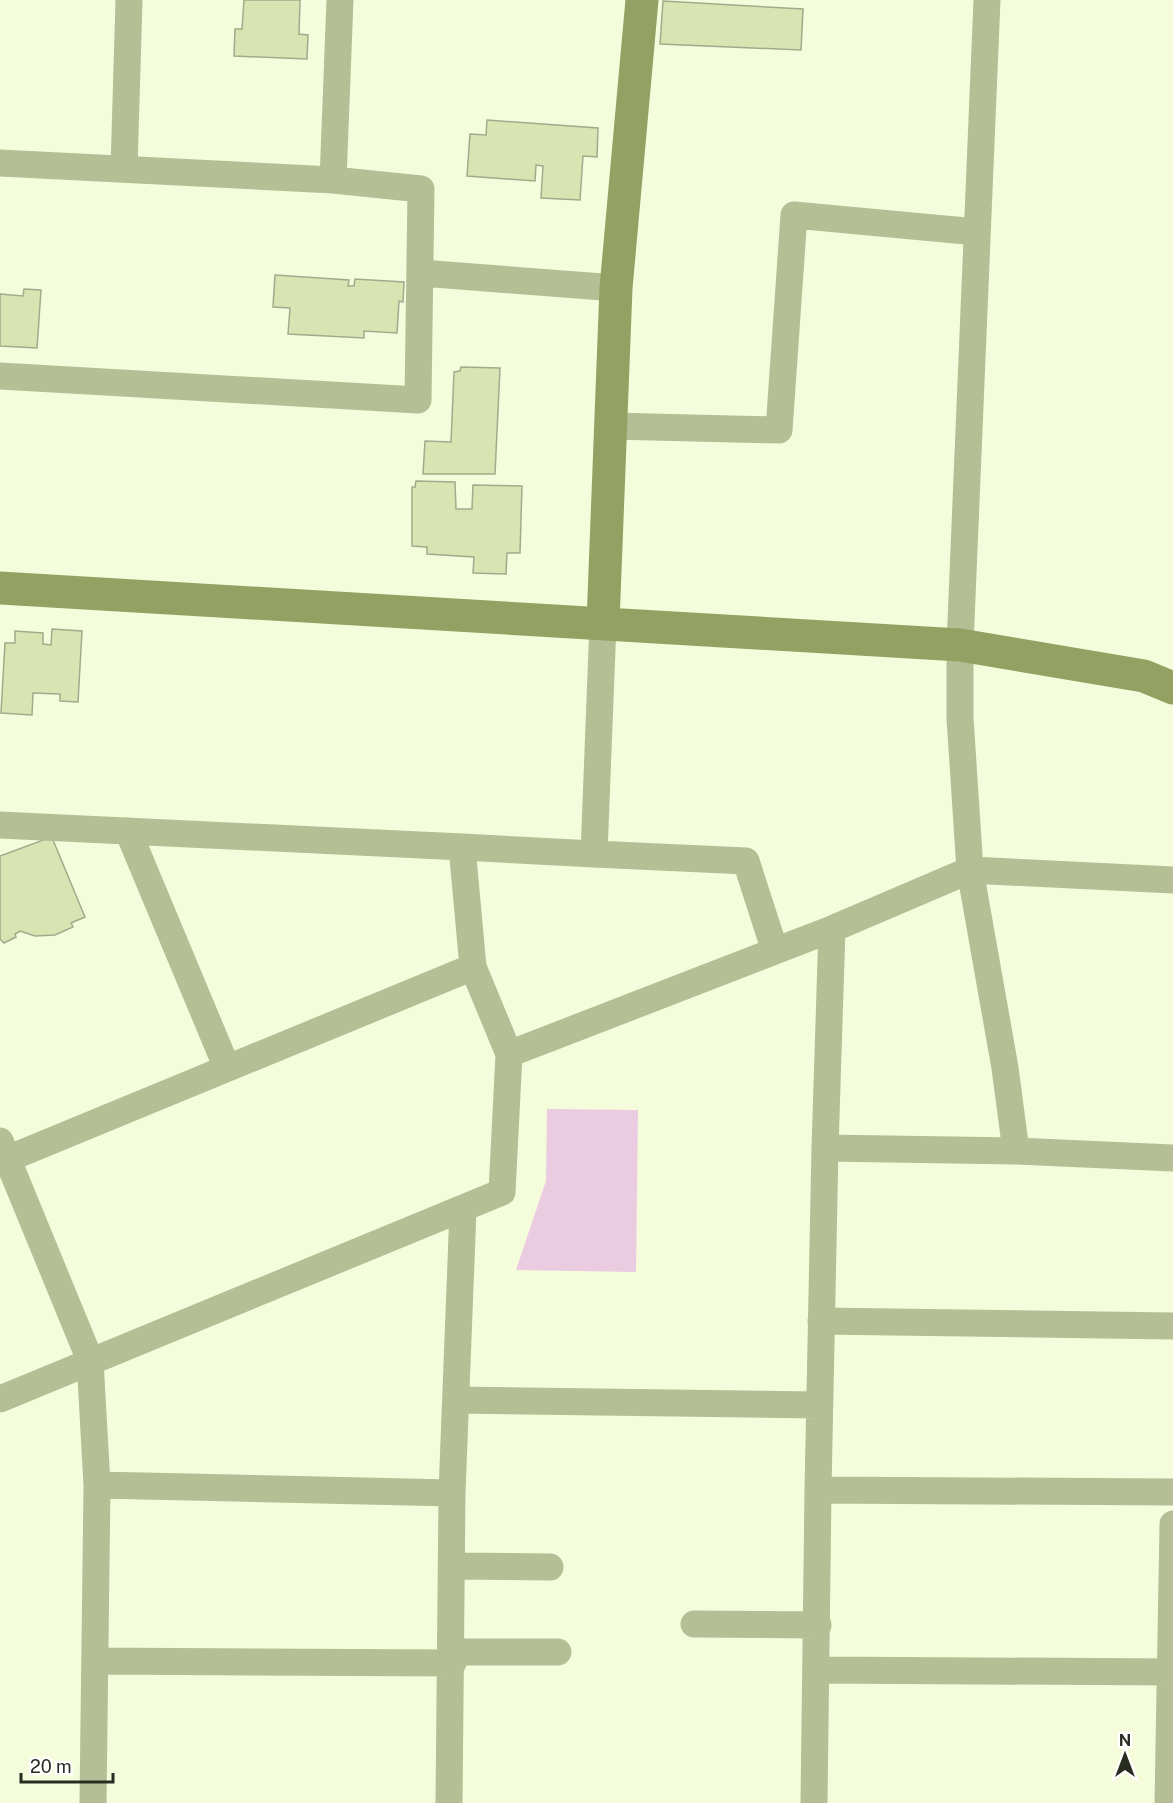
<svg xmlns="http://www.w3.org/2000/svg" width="1173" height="1803" viewBox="0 0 1173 1803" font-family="'Public Sans',sans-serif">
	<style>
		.green { fill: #eacbe0 }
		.building { fill: #d9e4b3; stroke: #a3aa8c; stroke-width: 1.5 }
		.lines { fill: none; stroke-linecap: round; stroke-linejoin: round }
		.street { stroke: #b5be95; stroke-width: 27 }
		.secondary { stroke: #95a163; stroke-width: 33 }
	</style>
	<rect width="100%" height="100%" fill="#f4fcdc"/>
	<!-- green -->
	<path class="green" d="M547,1109L638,1110L636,1272L516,1270L546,1181Z"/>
	<!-- building -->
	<path class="building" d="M244,0H300L299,34L308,35L307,59L234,56L235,29H242Z
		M663,1L803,9L801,50L660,44Z
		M487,120L598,128L597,157L583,156L580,200L541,198L543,166L536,165L535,181L467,176L470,134L486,135Z
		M275,275L349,280L348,286H354L355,279L404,282L403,302L399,301L397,333L364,331V338L288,334L290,308L273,307Z
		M24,289L41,290L37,348L0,346V294L23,296Z
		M461,367L500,368L495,474H423L425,441L451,442L454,372L460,371Z
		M416,481L455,482L456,509H472L473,485L522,486L520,553H507L506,574L473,573L474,557L427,554V547L412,546V487H415Z
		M52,629L82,631L78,702L60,701V694L33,693L32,715L1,713L5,643H15V631L43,633V644L51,645Z
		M46,839L53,840L85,917L71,923L73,927L55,935L35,936L20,931L15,934L16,937L4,943L0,939V856Z"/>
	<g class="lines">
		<!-- street -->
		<path class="street" d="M987,0L960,645V718L970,870L1005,1068L1016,1151
			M0,163L333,180L421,189L418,400L0,376
			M124,169L129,0
			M333,180L340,0
			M421,273L616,288
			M611,426L779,430L794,215L977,232
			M0,825L462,847L473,967L509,1054L832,929L825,1148
			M128,831L227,1068
			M462,847L594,854L603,623
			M594,854L746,861L775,951
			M832,929L970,870L1173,880
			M0,1141L90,1360L97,1485L93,1803
			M0,1162L473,967
			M821,1321L1173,1326
			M0,1399L502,1192L509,1054
			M457,1400L820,1405
			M97,1485L452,1493
			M818,1490L825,1148L1016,1151L1173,1158
			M453,1566L550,1567
			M694,1624L818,1625
			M453,1652H558
			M95,1661L453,1663
			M818,1670L1173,1672
			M449,1803L452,1493L463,1210
			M814,1803L818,1490L1173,1492
			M1168,1803L1173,1524"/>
		<!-- secondary -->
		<path class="secondary" d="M0,588L960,645L1144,676L1173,688
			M603,623L616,288L642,0"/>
	</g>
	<!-- north arrow -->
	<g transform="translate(1125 1755)" stroke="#ffffff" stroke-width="4.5" paint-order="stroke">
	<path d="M0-4.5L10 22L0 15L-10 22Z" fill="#292c20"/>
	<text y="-9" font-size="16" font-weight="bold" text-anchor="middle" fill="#292c20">N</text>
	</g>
	<!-- scale -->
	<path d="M21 1773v9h92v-9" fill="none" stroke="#292c20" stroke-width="3"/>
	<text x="30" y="1773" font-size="18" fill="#292c20" stroke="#ffffff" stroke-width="4.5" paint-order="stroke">20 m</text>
</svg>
